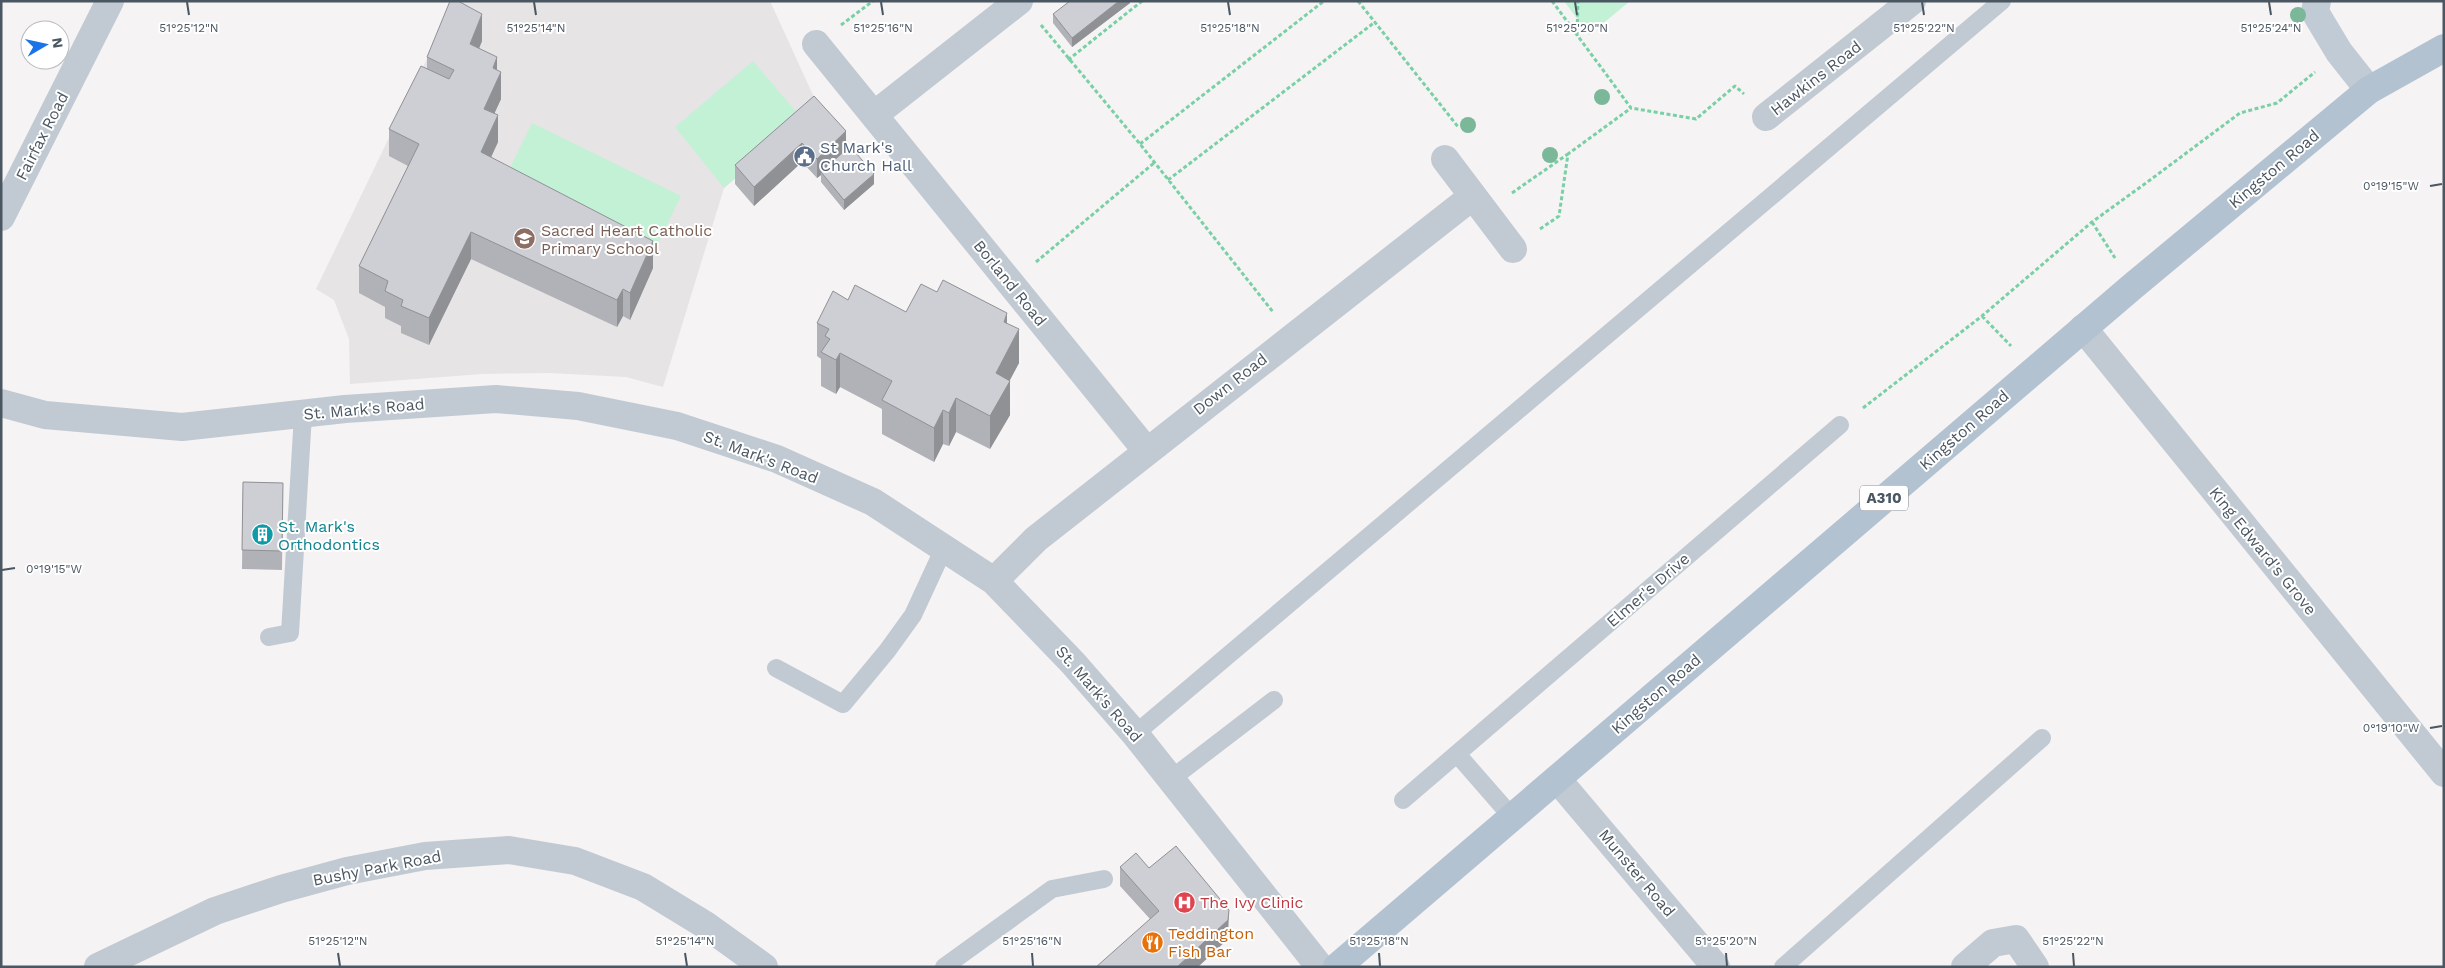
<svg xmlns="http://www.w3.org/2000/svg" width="2445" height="968" viewBox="0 0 2445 968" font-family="'Work Sans',sans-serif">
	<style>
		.education { fill: #e6e4e5 }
		.green { fill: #c3f1d5 }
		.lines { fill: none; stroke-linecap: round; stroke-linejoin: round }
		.path { stroke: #7ad0a6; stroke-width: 3; stroke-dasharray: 4 2.5; stroke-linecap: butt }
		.service { stroke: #c1cad2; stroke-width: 18 }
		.minor { stroke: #c1cad2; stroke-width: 28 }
		.secondary { stroke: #c1cbd6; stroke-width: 28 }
		.primary { stroke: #b3c2d1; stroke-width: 28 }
		.tree { fill: #7bb799 }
		.wall { fill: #b0b2b7 }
		.shaded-wall { fill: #909195 }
		.building { fill: #cdcfd5; stroke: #909195 }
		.ticks { fill: none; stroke: #4a5661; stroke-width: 2 }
		.labels { text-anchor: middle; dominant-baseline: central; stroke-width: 4; stroke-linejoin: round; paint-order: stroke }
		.shield { fill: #fff; stroke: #808990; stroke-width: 1 }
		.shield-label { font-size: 15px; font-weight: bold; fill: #4a5661 }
		.street-label { font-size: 16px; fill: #4a5661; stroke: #fff }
		.service-label { font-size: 16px; fill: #4e5e75; stroke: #fff; text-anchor: start }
		.education-label { font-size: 16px; fill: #785e54; stroke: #fff; text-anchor: start }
		.culture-label { font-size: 16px; fill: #0d838f; stroke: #fff; text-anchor: start }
		.health-label { font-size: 16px; fill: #be3a42; stroke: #fff; text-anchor: start }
		.food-label { font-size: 16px; fill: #c56008; stroke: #fff; text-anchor: start }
		.ticks-label { font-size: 12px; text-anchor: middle; fill: #4a5661; stroke: #fff; stroke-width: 4; stroke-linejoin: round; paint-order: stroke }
	</style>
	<rect width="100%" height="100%" fill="#f5f3f3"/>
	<!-- education -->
	<path class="education" d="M455,1H770L818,106L724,188L663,387L626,377L549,373L482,374L350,384L349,339L334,300L316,289Z"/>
	<!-- green -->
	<path class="green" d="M1564,1H1630L1589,35Z
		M753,61L803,120L724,188L675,127Z
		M532,123L681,196L651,257L502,184Z"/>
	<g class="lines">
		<!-- path -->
		<path class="path" d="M1358,1L1459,128
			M1552,1L1631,108L1696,119L1735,86L1744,94
			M841,25L873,1
			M1041,25L1140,144L1273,312
			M1577,36L1578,1
			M1068,60L1142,1
			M1140,144L1324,1
			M1168,180L1375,22
			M1512,193L1568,154
			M2092,222L2115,258
			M1540,229L1559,216L1568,154L1631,108
			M1036,262L1154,163
			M1982,316L2011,346
			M1863,408L1982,316L2092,222L2146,183L2240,113L2277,103L2315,72"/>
		<!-- service -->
		<path class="service" d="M269,637L290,633L303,414
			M776,668L843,704L887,651L913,615L944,548
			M1135,734L2002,1
			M1457,754L1512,817
			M1171,779L1274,700
			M1403,800L1840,425
			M944,967L1052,889L1104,879
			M1783,967L2042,738"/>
		<!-- minor -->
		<path class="minor" d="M816,44L1146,450
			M874,115L1019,1
			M1766,117L1912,1
			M1445,159L1513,249
			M1,217L110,1
			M2083,328L2444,773
			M1,403L45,415L182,427L345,409L496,399L578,406L677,426L777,459L873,502L994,581L1073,663L1135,734L1320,967
			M994,581L1036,539L1473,196
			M1557,779L1716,967
			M98,967L215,911L281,889L347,871L425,856L509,850L575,861L643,887L707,926L764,967
			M1965,967L1993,943L2016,939L2035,967"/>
		<!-- secondary -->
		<path class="secondary" d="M2317,1L2315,12L2339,52L2369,90"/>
		<!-- primary -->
		<path class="primary" d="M1337,967L2133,286L2369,90L2444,48"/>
	</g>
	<!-- trees -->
	<g class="tree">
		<circle cx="2298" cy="15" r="8"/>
		<circle cx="1602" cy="97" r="8"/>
		<circle cx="1468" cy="125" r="8"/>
		<circle cx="1550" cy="155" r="8"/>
	</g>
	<!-- wall -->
	<path class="wall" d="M1130,1V3L1072,47L1053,23V14Z
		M482,41L479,48L497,70L501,99L494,114L498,142L491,157L653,268L630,320L623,316L617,327L471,259L429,345L401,333V326L385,318V307L359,293V266L408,166L389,156V129L427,69V57Z
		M814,96L846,150L874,184L844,210L821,182V175L817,178L802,162L754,206L735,184V165Z
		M937,292L1007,324L1019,363L1009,380L1010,415L990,449L956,432L949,446L943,444L934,462L882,434V409L840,387L836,394L821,386V359L817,356V323L848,300L906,312Z
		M243,482L283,483L282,570L242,569Z
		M1120,867L1149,868L1229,929L1228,939L1150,919L1120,886Z"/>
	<!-- shaded-wall -->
	<path class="shaded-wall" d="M1119,1H1130V3L1072,47V38Z
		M482,14V41L470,71V44Z
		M497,57V79L501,72V99L484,136V109L493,68Z
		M498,115V142L481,179V152Z
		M846,131V150L821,172V175L817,178V159Z
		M802,143V162L754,206V187Z
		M874,174V184L844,210V200Z
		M471,232V259L429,345V318Z
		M653,241V268L630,320V293Z
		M623,289V316L617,327V300Z
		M1007,313V347L1004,322Z
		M1019,329V363L1002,395L1010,381V415L990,449V416L996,373Z
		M840,353V387L836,394V360Z
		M956,398V432L949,446V413Z
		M943,410V444L934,462V428Z
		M1229,910L1228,939L1198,967H1177Z"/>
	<!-- building -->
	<path class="building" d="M450,1H458L482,14L470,44L497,57L493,68L501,72L484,109L498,115L481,152L653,241L630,293L623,289L617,300L471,232L429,318L401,306L403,300L385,291L388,281L359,266L419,144L389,129L421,66L449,79L454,70L427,57Z
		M1070,1H1119L1072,38L1053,14Z
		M814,96L846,131L817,159L802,143L754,187L735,165Z
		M850,146L874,174L844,200L821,172Z
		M943,280L1007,313L1004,322L1019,329L996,373L1010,381L990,416L956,398L949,413L943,410L934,428L882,400L892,381L840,353L836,360L821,352L830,339L825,336L829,329L817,323L833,291L848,300L855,285L906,312L921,284L937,292Z
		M243,482L283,483L282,551L242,550Z
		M1176,846L1229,910L1228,920L1177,967H1096L1159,911L1120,867L1136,853L1149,868Z"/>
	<!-- ticks -->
	<path class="ticks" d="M187,2L189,15M534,2L536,15M881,2L883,15M1228,2L1230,15M1575,2L1577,15M1922,2L1924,15M2269,2L2271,15M2430,186L2442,184M2,570L15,568M2430,728L2442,726M338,953L340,966M685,953L687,966M1032,953L1033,966M1379,953L1380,966M1726,953L1727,966M2073,953L2074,966"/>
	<!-- icons -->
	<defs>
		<symbol id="civic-disc" viewBox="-11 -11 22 22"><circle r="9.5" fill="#5c6f8a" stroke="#fff"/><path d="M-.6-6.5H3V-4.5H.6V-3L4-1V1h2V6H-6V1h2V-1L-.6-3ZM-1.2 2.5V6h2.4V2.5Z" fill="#fff"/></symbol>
		<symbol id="school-disc" viewBox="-11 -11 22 22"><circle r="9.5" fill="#8d6e63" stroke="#fff"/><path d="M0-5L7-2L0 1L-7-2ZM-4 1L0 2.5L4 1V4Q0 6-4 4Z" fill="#fff"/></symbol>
		<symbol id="building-disc" viewBox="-11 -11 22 22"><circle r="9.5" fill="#0f9aa8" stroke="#fff"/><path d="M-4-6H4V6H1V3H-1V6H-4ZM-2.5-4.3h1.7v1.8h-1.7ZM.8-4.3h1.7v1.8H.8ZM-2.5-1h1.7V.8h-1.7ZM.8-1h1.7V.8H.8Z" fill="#fff"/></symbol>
		<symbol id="hospital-disc" viewBox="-11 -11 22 22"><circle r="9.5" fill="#e0444e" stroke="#fff"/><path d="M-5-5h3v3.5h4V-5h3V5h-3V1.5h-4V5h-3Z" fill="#fff"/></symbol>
		<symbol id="restaurant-disc" viewBox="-11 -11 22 22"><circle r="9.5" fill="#e8710a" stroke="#fff"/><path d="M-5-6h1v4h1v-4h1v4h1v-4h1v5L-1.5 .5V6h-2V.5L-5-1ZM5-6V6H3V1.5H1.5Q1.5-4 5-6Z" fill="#fff"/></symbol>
	</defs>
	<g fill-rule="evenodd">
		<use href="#civic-disc" x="792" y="144" width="25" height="25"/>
		<use href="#school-disc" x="512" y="226" width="25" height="25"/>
		<use href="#building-disc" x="250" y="522" width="25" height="25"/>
		<use href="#hospital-disc" x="1172" y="890" width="25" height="25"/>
		<use href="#restaurant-disc" x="1140" y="930" width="25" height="25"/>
	</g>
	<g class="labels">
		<!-- shield labels -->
		<rect class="shield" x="1860" y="485.5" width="48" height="25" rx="4"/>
		<g class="shield-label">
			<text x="1884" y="498">A310</text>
		</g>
		<!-- street labels -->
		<g class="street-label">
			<text transform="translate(1816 78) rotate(-38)">Hawkins Road</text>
			<text transform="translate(42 136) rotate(-63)">Fairfax Road</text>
			<text transform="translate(2274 169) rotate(-40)">Kingston Road</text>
			<text transform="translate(1010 283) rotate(51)">Borland Road</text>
			<text transform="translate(1230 384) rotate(-38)">Down Road</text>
			<text transform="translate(364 409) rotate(-5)">St. Mark's Road</text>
			<text transform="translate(1964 430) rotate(-41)">Kingston Road</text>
			<text transform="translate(761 457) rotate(21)">St. Mark's Road</text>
			<text transform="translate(2263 551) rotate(51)">King Edward's Grove</text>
			<text transform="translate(1648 590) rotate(-41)">Elmer's Drive</text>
			<text transform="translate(1099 694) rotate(49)">St. Mark's Road</text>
			<text transform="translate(1656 694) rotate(-41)">Kingston Road</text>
			<text transform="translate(377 868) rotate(-11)">Bushy Park Road</text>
			<text transform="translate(1637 873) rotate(50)">Munster Road</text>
		</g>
		<!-- service labels -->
		<g class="service-label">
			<text x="820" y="147">St Mark's<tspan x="820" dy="18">Church Hall</tspan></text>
		</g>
		<!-- education labels -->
		<g class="education-label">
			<text x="541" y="230">Sacred Heart Catholic<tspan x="541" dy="18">Primary School</tspan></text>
		</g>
		<!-- culture labels -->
		<g class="culture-label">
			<text x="278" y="526">St. Mark's<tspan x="278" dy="18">Orthodontics</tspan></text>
		</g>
		<!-- health labels -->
		<g class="health-label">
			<text x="1200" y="902">The Ivy Clinic</text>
		</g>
		<!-- food labels -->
		<g class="food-label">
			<text x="1168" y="933">Teddington<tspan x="1168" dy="18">Fish Bar</tspan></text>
		</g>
	</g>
	<g class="ticks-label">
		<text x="189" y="32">51°25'12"N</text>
		<text x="536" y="32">51°25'14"N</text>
		<text x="883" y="32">51°25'16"N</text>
		<text x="1230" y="32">51°25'18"N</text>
		<text x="1577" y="32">51°25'20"N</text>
		<text x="1924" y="32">51°25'22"N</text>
		<text x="2271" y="32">51°25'24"N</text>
		<text x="2391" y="190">0°19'15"W</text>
		<text x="54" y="573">0°19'15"W</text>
		<text x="2391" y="732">0°19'10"W</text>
		<text x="338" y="945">51°25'12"N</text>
		<text x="685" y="945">51°25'14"N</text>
		<text x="1032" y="945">51°25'16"N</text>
		<text x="1379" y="945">51°25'18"N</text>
		<text x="1726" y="945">51°25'20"N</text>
		<text x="2073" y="945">51°25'22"N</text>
	</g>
	<!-- border -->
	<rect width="2445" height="968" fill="none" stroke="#4a5661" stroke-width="5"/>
	<!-- north arrow -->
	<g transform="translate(45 45) rotate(81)"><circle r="24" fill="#ffffff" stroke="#b7bbc0"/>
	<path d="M0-4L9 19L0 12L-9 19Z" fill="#1a73e8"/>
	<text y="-8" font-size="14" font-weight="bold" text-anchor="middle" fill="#4a5661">N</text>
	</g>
</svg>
